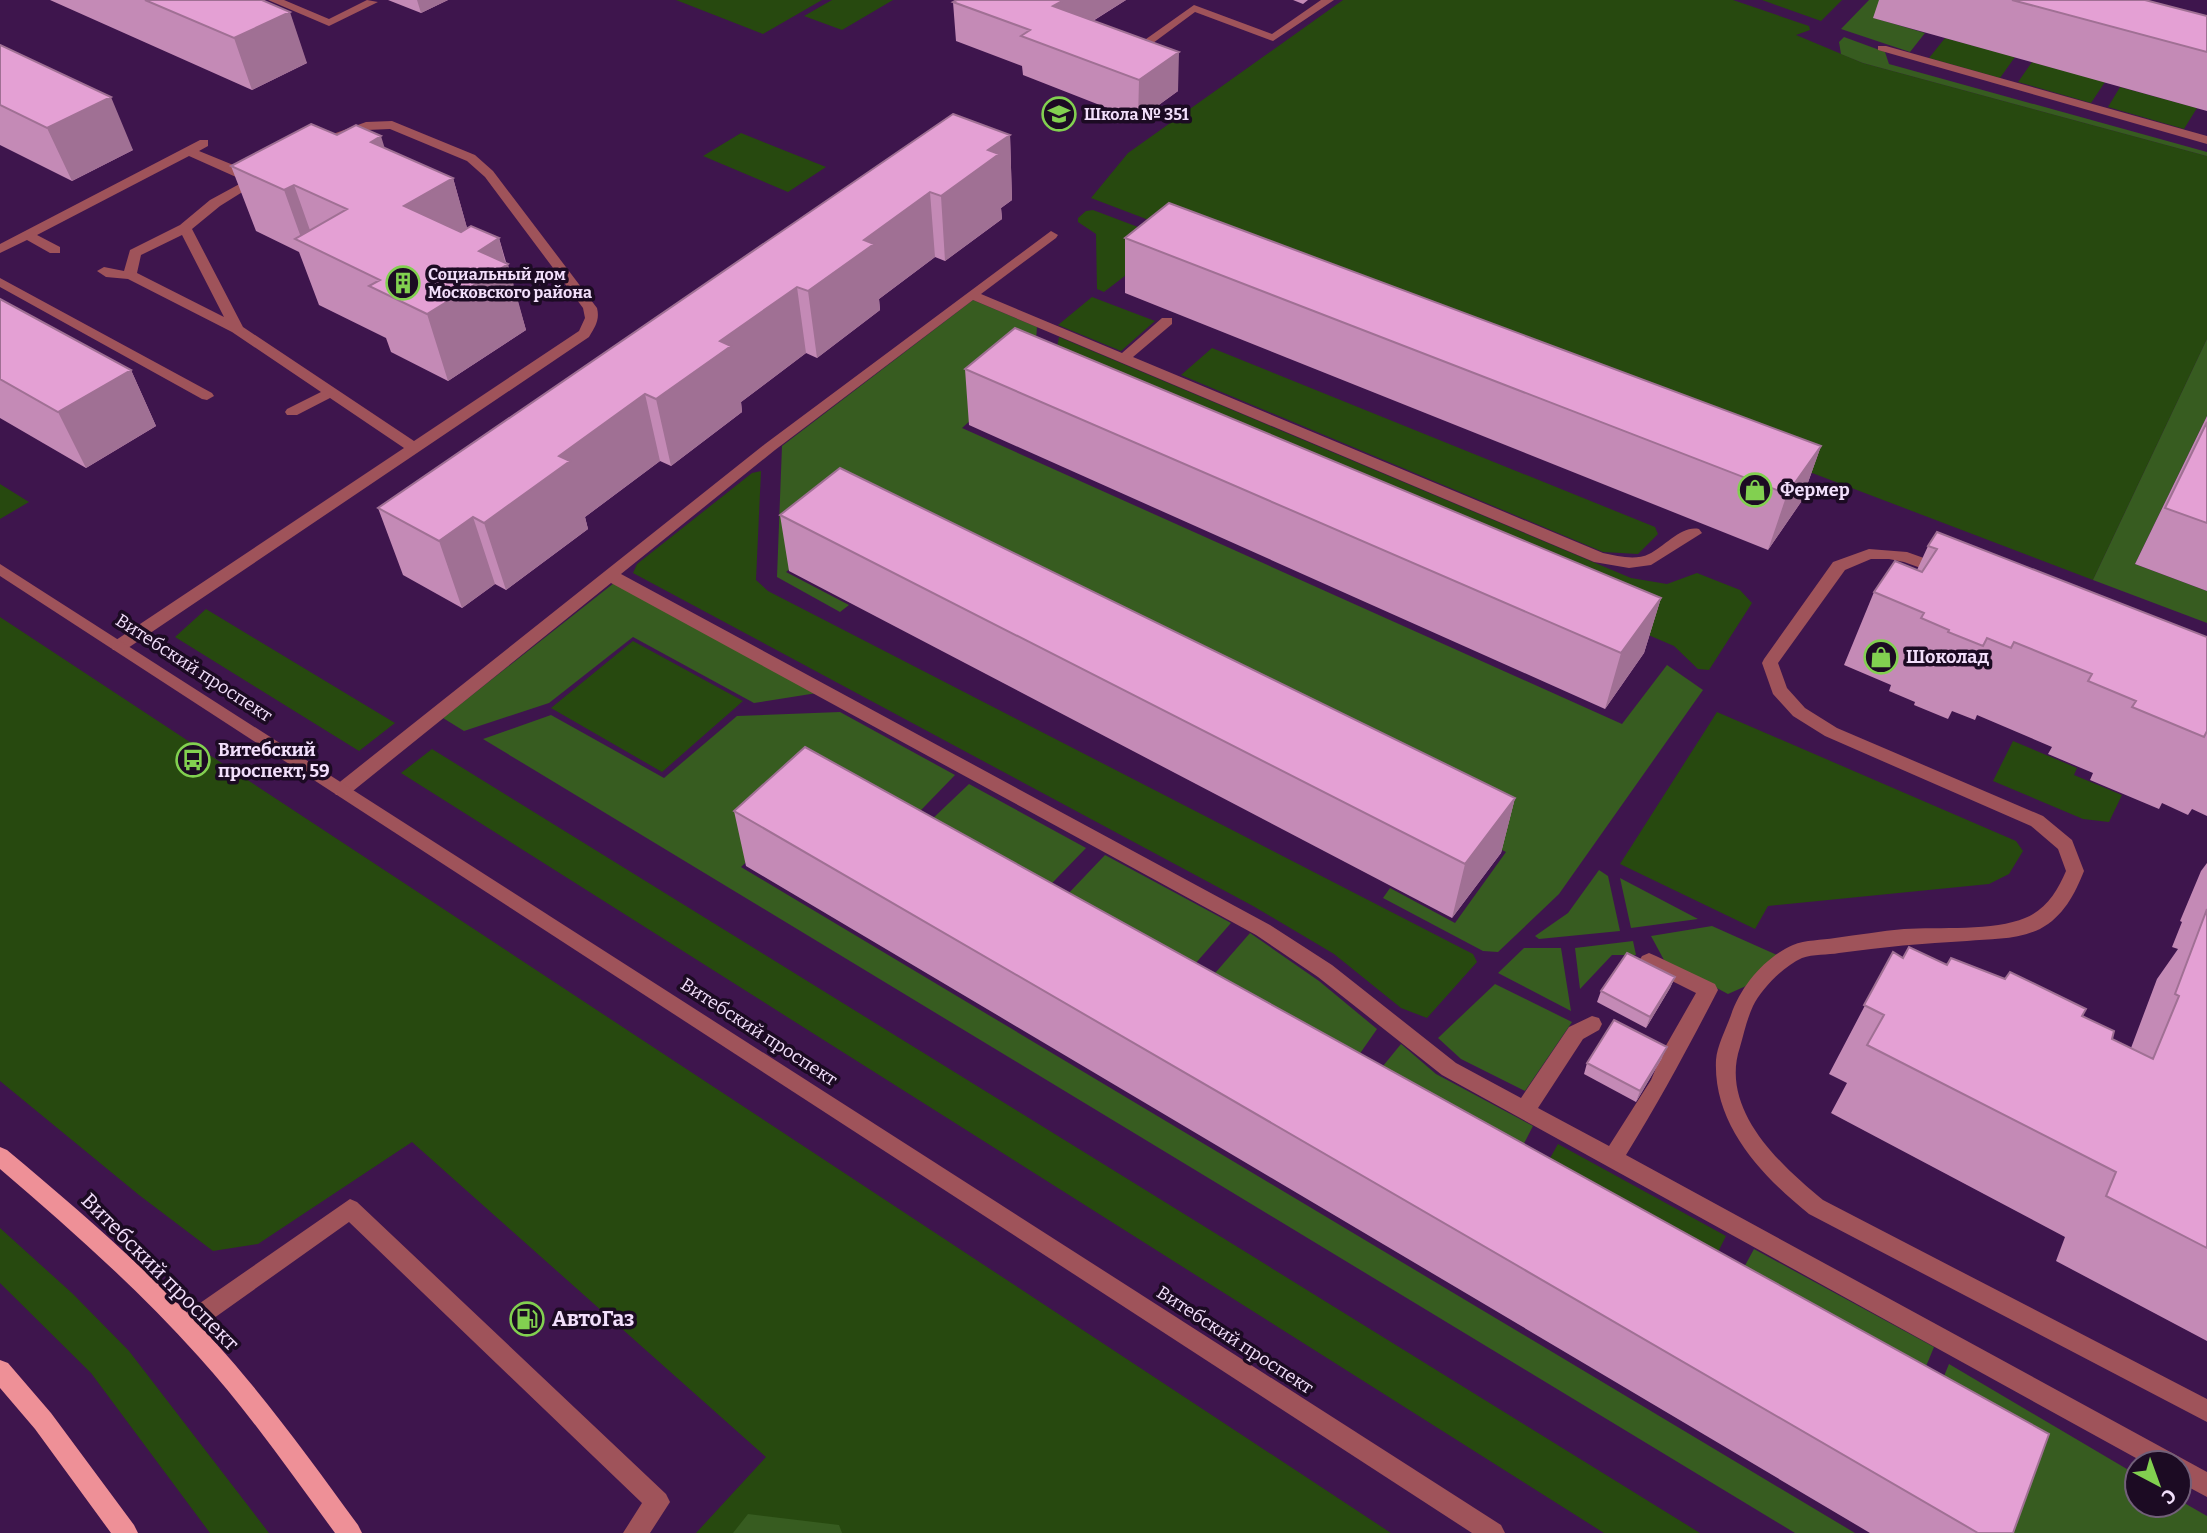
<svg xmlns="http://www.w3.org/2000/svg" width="2207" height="1533" viewBox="0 0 2207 1533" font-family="Bitter,serif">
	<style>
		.green { fill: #27490f }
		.forest { fill: #375c20 }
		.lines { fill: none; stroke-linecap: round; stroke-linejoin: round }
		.lane { fill: #9f535a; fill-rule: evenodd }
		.street { fill: #9f535a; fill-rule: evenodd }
		.primary { fill: #ee9097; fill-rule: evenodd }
		.wall { fill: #c48ab6 }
		.shaded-wall { fill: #a07094 }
		.building { fill: #e4a0d4; stroke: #a07094; stroke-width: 2 }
		.labels { text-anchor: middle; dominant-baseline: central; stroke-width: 7; stroke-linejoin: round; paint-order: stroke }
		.far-poi-label { font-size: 16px; font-weight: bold; fill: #f2dffb; stroke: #1c0b23; text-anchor: start }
		.poi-label { font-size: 18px; font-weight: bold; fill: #f2dffb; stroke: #1c0b23; text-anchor: start }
		.street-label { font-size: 18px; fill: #f2dffb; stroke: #1c0b23 }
		.near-street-label { font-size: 21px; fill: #f2dffb; stroke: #1c0b23 }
		.near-poi-label { font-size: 21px; font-weight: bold; fill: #f2dffb; stroke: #1c0b23; text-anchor: start }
	</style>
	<rect width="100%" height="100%" fill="#3e154d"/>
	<!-- green -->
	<path class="green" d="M676,0H822L763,34Z
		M832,0H893L842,30L804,16Z
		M1343,0H1733L1809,26L1810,30L1796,35L1863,63L2207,156V339L2093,580L1091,198L1128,153Z
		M1762,0H1842L1821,21Z
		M1945,38L2015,57L2000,78L1929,58Z
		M2032,62L2105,82L2091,103L2018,82Z
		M2120,87L2197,108L2184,129L2108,107Z
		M741,133L826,167L788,192L703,156Z
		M1093,210L1167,238L1169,242L1104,292L1097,289L1096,234L1078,222V218L1086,211Z
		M1092,297L1155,321L1121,351L1058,325Z
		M1059,337L1631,578L1667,584L1697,573L1740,590L1752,603L1709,670L1698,669L1674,646L1051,379Z
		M1212,348L1655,527L1658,534L1638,554L1603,552L1181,375Z
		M761,471L756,580L768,591L1473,954L1477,962L1427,1018L1401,1008L1334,954L1253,906L633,573L637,564L752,473Z
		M0,484L29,502L0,519Z
		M206,609L395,723L359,751L175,637Z
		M0,617L1391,1533H696L766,1457L412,1142L258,1244L213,1251L139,1195L0,1081Z
		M633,641L743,701L662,772L551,708Z
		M1717,712L2016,841L2023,851L2009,874L1989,884L1768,906L1755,929L1620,864Z
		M2013,741L2077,768L2074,775L2122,795L2109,822L2083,819L1993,781Z
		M432,749L1700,1533H1604L401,773Z
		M1558,1144L1726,1236L1694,1300L1524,1204Z
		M0,1228L73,1294L129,1351L269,1533H210L91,1373L0,1283Z"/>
	<!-- forest -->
	<path class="forest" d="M1869,0H1889L1874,18L1925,33L1910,52L1841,29Z
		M1844,37L1885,52L1889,64L2207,152V156L1863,63L1841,54L1839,42Z
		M973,300L1037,327L1033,381H1014L962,428L1622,724L1667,665L1703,690L1559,894L1498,952L1483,951L1383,898L1390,888L1455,923L1506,852L848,520L786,572L849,605L840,612L777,577L782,446Z
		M2207,339V416L2135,564L2207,591V623L2093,580Z
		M614,583L817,693L754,703L633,637L549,703L464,731L443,718Z
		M840,712L955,775L894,838L818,794L741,867L1855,1533H1795L483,739L551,715L664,778L737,716Z
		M969,784L1086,848L1026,910L908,842Z
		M1105,855L1231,923L1173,989L1046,917Z
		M1599,870L1608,876L1620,931L1539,939L1535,936L1568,913Z
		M1620,878L1698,919L1631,928Z
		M1712,926L1777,955L1746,986L1728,994L1664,960L1651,936Z
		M1250,933L1319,981L1377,1029L1336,1088L1189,1003Z
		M1633,941L1636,955H1612L1580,989L1575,948Z
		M1524,948H1561L1571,1011L1498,973Z
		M1495,984L1572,1022L1525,1091L1461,1059L1438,1038Z
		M1401,1044L1436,1074L1533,1126L1504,1182L1356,1099Z
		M1754,1249L1934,1347L1908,1410L1723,1306Z
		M1949,1364L2137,1475V1505H2179V1500L2207,1516V1533H2001L1925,1422Z
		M748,1514L839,1525L842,1533H733Z"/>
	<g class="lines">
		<!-- lane -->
		<path class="lane" d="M268,0H284L329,19L367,0L378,2L329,26Z
			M1321,0H1334L1273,41L1195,12L1149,46L1139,44L1194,5L1272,34Z
			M1878,46H1886L2207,136V144L1878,50Z
			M392,121L475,155L493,171L597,308C600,320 595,327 589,337L125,650H113L111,646L113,642L404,448L330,398L297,415H287L285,412L287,409L321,392L232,332L128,279L106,277L97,271L104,267L124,271L130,250L180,225L210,200L245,181L189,156L37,235L60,247V253H50L27,240L0,253V244L200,140H208V146L199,151L265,178L220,206L192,229L243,327L414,441L579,331L585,318L583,308L485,177L467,161L390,129L367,130L339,138L333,134L366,122ZM182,235L224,317L137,273L141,255Z
			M1051,231L1058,235L1056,238L981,294L1122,353L1162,318H1172V324L1133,357L1603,553C1618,556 1635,561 1649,554C1664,547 1682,525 1699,529L1702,533L1651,565L1629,568L1594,562L973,300L775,450L621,574L1270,925L1332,965L1456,1063L1521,1098L1569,1027L1592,1016L1599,1018L1602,1024L1599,1030L1583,1039L1538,1108L1609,1146L1651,1080L1664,1049L1696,993L1642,966L1639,961L1642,956L1649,953L1656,956L1715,984L1718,990C1689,1046 1659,1102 1626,1155L2207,1472V1497L2179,1482V1463H2145L1442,1075L1318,977L1256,935L611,583L348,795H336L333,790L336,785L765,444Z
			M0,278L212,393L214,396L207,400L202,399L0,287Z
			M1869,549L1907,552L1949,567L1951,571L1943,576L1904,562L1889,559H1871L1845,570L1778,663L1787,688L1805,708L1837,728L2043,816L2072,840L2084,871C2075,894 2063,917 2040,929C2017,940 1991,939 1967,941C1924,943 1882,947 1839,953C1828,955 1813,954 1802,958C1784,966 1762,988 1753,1006C1747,1019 1744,1033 1740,1047C1719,1109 1780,1165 1823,1200L2207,1399V1422L1809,1214C1762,1176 1713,1125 1716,1060C1717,1046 1726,1029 1731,1015C1741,986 1764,958 1793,945C1805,940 1822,940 1835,938C1858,935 1881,931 1904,929C1938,927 1995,931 2025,918C2046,910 2058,890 2066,871L2058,849L2031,826L1825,736L1793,716L1773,694L1762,663L1764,659L1833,562Z
			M350,1199L357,1202L666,1494L670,1502L650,1533H623L642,1503L349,1222L193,1333L185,1336L177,1333L174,1326L177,1319Z"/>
		<!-- street -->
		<path class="street" d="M0,564L1501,1525L1505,1533H1472L0,576Z"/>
		<!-- primary -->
		<path class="primary" d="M0,1147L7,1150C79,1210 150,1272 214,1341C266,1398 312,1462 358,1525L362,1533H335C291,1473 248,1411 198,1356C137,1288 69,1228 0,1169Z
			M0,1360L8,1363L51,1413L134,1525L138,1533H111L35,1429L0,1388Z"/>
	</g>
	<!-- wall -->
	<path class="wall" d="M50,0H262L307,63L252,90Z
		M388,0H448L421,13Z
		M1126,0L1093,21L1178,91L1138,120L1023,75L1022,66L956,41L953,2Z
		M1293,0H1308L1303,4Z
		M1879,0H2145L2207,16V111L1873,18Z
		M0,45L133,150L72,181L0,145Z
		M337,135L385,148L453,178L467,228L499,238L526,330L448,381L391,352L386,338L319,305L299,252L256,231L231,166Z
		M1010,135L1012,200L1001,208L1002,219L945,261L935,257L879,299L880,310L817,358L806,353L741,402L742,412L671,466L660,461L585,517L588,529L506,590L495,584L462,608L403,575L378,508Z
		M1125,238L1821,446L1801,502L1768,550L1125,293Z
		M0,299L131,370L156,426L86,468L0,418Z
		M965,369L1661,598L1644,653L1605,709L969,425Z
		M2207,416V591L2135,564Z
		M780,515L1515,798L1501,853L1452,918L789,571Z
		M1928,546L2207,637V816L2192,809L2188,815L2162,803L2159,809L2090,780L2093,773L2048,754L2052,747L1977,715L1975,720L1952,711L1948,719L1914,705L1915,702L1889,691L1891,685L1844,665L1874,592L1917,570Z
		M734,811L2013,1533H1870L746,866Z
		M2207,863V1341L2056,1261L2065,1237L1831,1113L1847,1083L1829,1074L1893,952L1903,958L1947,965L1951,958L2082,1016L2112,1039L2131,1048L2157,979L2178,949L2172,947L2182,922L2180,921L2201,871Z
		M1675,977L1670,988L1646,1028L1597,1002L1601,991Z
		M1662,1058L1636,1102L1584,1074L1587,1063Z"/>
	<!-- shaded-wall -->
	<path class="shaded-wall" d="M417,0H448L421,13Z
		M1064,0H1126L1054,45L1053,6Z
		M290,12L307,63L252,90L234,38Z
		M1179,52L1178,91L1138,120L1139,80Z
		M111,97L133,150L72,181L47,128Z
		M1010,135L1012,200L1001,208L1002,219L945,261L941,196L988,150Z
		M381,136L401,201L371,142Z
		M453,178L471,242L404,206Z
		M294,185L317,250L303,243L284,190Z
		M930,192L935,257L879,299L880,310L817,358L808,291L864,240Z
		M499,238L506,265L508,264L526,330L448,381L427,314L479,251Z
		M797,287L806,353L741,402L742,412L671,466L656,399L720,341Z
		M131,370L156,426L86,468L58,412Z
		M645,394L660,461L585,517L588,529L506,590L484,523L559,456Z
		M1821,446L1801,502L1768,550L1787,494Z
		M473,517L495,584L462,608L439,541Z
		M1661,598L1644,653L1605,709L1621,653Z
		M1515,798L1501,853L1452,918L1465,864Z
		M1675,977L1670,988L1646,1028L1650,1017Z
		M1667,1047L1662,1058L1636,1102L1640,1091Z"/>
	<!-- building -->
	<path class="building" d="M145,0H262L290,12L234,38Z
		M957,0H1064L1053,6L1179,52L1139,80L1021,36L1030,30L953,2Z
		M2012,0H2145L2207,16V52Z
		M0,45L111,97L47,128L0,105Z
		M953,114L1010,135L988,150L999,154L941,196L930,192L864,240L874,244L808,291L797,287L720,341L731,346L656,399L645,394L559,456L570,461L484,523L473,517L439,541L378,508Z
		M311,124L337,135L356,125L381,136L371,142L453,178L404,206L461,232L471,226L499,238L479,251L508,264L427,314L369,286L380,280L295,239L347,209L294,185L284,190L231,166Z
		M1169,203L1821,446L1787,494L1125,238Z
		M0,299L131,370L58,412L0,379Z
		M1015,328L1661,598L1621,653L965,369Z
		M2207,422V523L2165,508Z
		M840,468L1515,798L1465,864L780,515Z
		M1937,532L2207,637V731L2204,737L2132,707L2136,701L2088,681L2092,674L2014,642L2011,648L1987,638L1983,646L1948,632L1949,630L1921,618L1924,613L1874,592L1895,561L1922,572L1937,549L1928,546Z
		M805,747L2049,1434L2013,1533H1978L734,811Z
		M2207,909V1248L2106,1196L2116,1172L1867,1045L1884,1015L1864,1005L1893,952L1903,958L1909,947L1947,965L1951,958L2005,979L2010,972L2086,1009L2082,1016L2114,1031L2112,1039L2153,1059L2179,996L2175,994Z
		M1627,953L1675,977L1650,1017L1601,991Z
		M1614,1020L1667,1047L1640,1091L1587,1063Z"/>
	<!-- icons -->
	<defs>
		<symbol id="school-ring" viewBox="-11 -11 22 22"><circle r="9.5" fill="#1c0b23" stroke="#82d050" stroke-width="1.5"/><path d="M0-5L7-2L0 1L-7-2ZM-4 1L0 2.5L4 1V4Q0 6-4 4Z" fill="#82d050"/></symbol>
		<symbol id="building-ring" viewBox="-11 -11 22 22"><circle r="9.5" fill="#1c0b23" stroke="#82d050" stroke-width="1.5"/><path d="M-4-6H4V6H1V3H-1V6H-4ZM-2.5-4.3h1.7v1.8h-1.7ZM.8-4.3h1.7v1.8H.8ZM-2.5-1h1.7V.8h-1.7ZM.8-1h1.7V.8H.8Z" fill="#82d050"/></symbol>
		<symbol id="shop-ring" viewBox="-11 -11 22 22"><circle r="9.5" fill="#1c0b23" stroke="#82d050" stroke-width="1.5"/><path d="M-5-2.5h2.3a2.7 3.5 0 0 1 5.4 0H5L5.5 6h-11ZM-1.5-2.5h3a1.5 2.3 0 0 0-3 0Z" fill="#82d050"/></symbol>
		<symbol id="bus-ring" viewBox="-11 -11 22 22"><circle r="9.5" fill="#1c0b23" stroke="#82d050" stroke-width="1.5"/><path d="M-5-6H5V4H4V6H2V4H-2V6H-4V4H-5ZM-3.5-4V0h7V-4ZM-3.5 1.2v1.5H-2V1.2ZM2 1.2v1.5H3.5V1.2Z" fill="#82d050"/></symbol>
		<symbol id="fuel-ring" viewBox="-11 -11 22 22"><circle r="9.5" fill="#1c0b23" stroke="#82d050" stroke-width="1.5"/><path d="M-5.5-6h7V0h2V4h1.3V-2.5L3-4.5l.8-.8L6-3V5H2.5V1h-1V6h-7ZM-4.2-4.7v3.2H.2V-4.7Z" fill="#82d050"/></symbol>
	</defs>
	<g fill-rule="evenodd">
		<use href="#school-ring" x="1040" y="95" width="38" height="38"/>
		<use href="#building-ring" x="384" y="264" width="38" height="38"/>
		<use href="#shop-ring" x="1736" y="471" width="38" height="38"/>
		<use href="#shop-ring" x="1862" y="638" width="38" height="38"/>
		<use href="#bus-ring" x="174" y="741" width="38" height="38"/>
		<use href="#fuel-ring" x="508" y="1300" width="38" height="38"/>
	</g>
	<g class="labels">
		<!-- far-poi labels -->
		<g class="far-poi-label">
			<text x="1084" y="114">Школа № 351</text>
			<text x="428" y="274">Социальный дом<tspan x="428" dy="18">Московского района</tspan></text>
		</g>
		<!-- poi labels -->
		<g class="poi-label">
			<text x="1780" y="490">Фермер</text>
			<text x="1906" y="657">Шоколад</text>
			<text x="218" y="750">Витебский<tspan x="218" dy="21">проспект, 59</tspan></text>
		</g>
		<!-- street labels -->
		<g class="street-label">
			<text transform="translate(194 668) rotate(33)">Витебский проспект</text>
			<text transform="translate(759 1032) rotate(33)">Витебский проспект</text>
			<text transform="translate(1235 1340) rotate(33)">Витебский проспект</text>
		</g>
		<!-- near-street labels -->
		<g class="near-street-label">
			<text transform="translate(160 1272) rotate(45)">Витебский проспект</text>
		</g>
		<!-- near-poi labels -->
		<g class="near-poi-label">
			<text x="552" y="1319">АвтоГаз</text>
		</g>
	</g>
	<!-- north arrow -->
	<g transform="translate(2158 1484) rotate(139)"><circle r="33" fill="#1c0b23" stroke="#726079" stroke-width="2"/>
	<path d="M0-5L12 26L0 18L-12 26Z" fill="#82d050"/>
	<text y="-10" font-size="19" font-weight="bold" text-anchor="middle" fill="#f2dffb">С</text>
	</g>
</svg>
